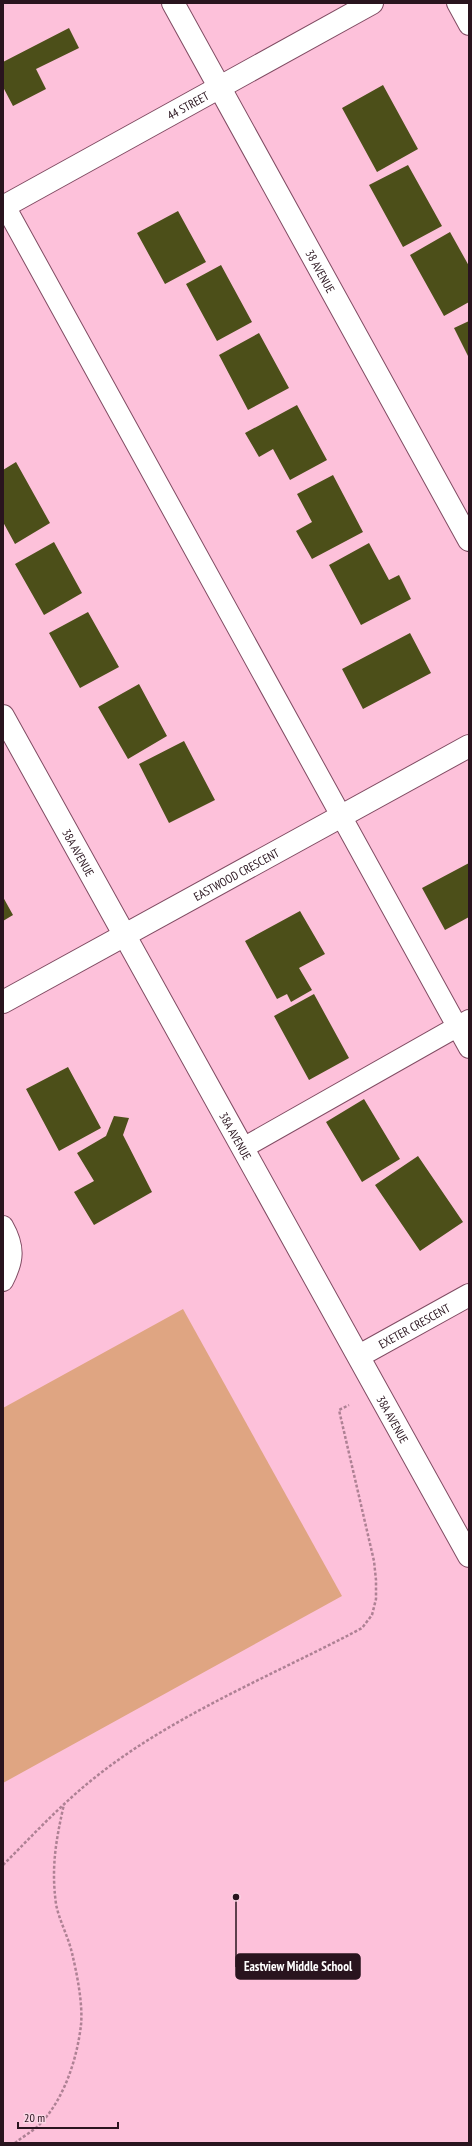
<svg xmlns="http://www.w3.org/2000/svg" width="472" height="2146" viewBox="0 0 472 2146" font-family="'PT Sans Narrow',sans-serif">
	<style>
		.pitch { fill: #dfa582 }
		.building { fill: #4c4f19 }
		.lines { fill: none; stroke-linecap: round; stroke-linejoin: round }
		.lane-casing { stroke: #804c63; stroke-width: 22 }
		.street-casing { stroke: #804c63; stroke-width: 24 }
		.secondary-casing { stroke: #804c63; stroke-width: 24 }
		.path { stroke: #ae8194; stroke-width: 2.5; stroke-dasharray: 3 2; stroke-linecap: butt }
		.lane { stroke: #fff; stroke-width: 20 }
		.street { stroke: #fff; stroke-width: 22 }
		.secondary { stroke: #fff; stroke-width: 22 }
		.labels { text-anchor: middle; dominant-baseline: central; stroke-width: 4; stroke-linejoin: round; paint-order: stroke }
		.street-label { font-size: 12px; fill: #29141e; stroke: #fbd6e5 }
		.leader { fill: none; stroke: #29141e; stroke-width: 1.5 }
		.callout-dot { fill: #29141e; stroke: #fbd6e5; stroke-width: 1.5 }
		.callout { fill: #29141e; stroke: #29141e; stroke-width: 1.5 }
		.callout-label { font-size: 13px; text-anchor: middle; font-weight: bold; fill: #fff }
	</style>
	<rect width="100%" height="100%" fill="#fdc1da"/>
	<!-- pitch -->
	<path class="pitch" d="M183,1309L342,1596L3,1783V1408Z"/>
	<!-- building -->
	<path class="building" d="M69,28L79,48L36,69L46,89L13,106L3,87V62Z
		M383,85L418,149L377,172L342,108Z
		M408,165L442,226L403,247L369,185Z
		M178,211L206,262L165,284L137,233Z
		M450,232L469,266V302L444,316L410,255Z
		M221,265L252,322L217,341L186,284Z
		M469,321V358L454,328Z
		M259,333L289,388L248,410L219,355Z
		M297,405L327,460L290,480L273,449L259,457L245,433Z
		M16,462L50,523L15,544L3,522V470Z
		M333,475L363,532L312,559L296,531L312,522L297,494Z
		M54,542L82,593L44,615L15,564Z
		M369,543L389,580L399,575L411,599L361,625L329,565Z
		M88,612L119,667L80,688L49,633Z
		M410,633L431,673L363,709L342,669Z
		M139,684L167,736L128,759L98,707Z
		M184,741L215,800L169,823L139,764Z
		M469,863V917L445,930L422,888Z
		M3,897L13,915L3,921Z
		M300,911L325,954L299,968L312,990L291,1002L287,994L277,999L245,941Z
		M314,994L349,1058L309,1080L274,1016Z
		M68,1067L101,1128L59,1151L26,1089Z
		M364,1099L400,1159L362,1182L326,1122Z
		M114,1116L129,1118L123,1135L152,1192L94,1225L74,1192L94,1181L77,1153L106,1136Z
		M418,1156L463,1222L420,1251L375,1185Z"/>
	<g class="lines">
		<defs>
			<path id="lane" d="M457,3L469,25
				M5,206L469,1048
				M243,1148L469,1020
				M3,1226C15,1247 14,1260 3,1281"/>
			<g id="street">
				<path id="s1" d="M3,207L372,3"/>
				<path id="s2" d="M3,716L469,1556"/>
				<path id="s3" d="M3,1002L469,746"/>
				<path id="s4" d="M359,1356L469,1295"/>
			</g>
			<g id="secondary">
				<path id="s5" d="M173,3L469,540"/>
			</g>
		</defs>
		<!-- lane casing -->
		<use href="#lane" class="lane-casing"/>
		<!-- street casing -->
		<use href="#street" class="street-casing"/>
		<!-- secondary casing -->
		<use href="#secondary" class="secondary-casing"/>
		<!-- path -->
		<path class="path" d="M3,1865C35,1833 65,1800 102,1772C173,1717 267,1677 347,1636L362,1628L372,1615L376,1599V1580L374,1561L339,1410L349,1405
			M15,2143C22,2137 32,2132 39,2125C64,2100 77,2059 81,2025C83,2004 77,1974 72,1953C68,1936 59,1920 56,1904C51,1867 56,1840 64,1804"/>
		<!-- lane -->
		<use href="#lane" class="lane"/>
		<!-- street -->
		<use href="#street" class="street"/>
		<!-- secondary -->
		<use href="#secondary" class="secondary"/>
	</g>
	<g class="labels">
		<!-- street labels -->
		<g class="street-label">
			<text stroke="none"><textPath href="#s1" startOffset="211">44 STREET</textPath></text>
			<text stroke="none"><textPath href="#s5" startOffset="306">38 AVENUE</textPath></text>
			<text stroke="none"><textPath href="#s2" startOffset="156">38A AVENUE</textPath></text>
			<text stroke="none"><textPath href="#s3" startOffset="266">EASTWOOD CRESCENT</textPath></text>
			<text stroke="none"><textPath href="#s2" startOffset="480">38A AVENUE</textPath></text>
			<text stroke="none"><textPath href="#s4" startOffset="63">EXETER CRESCENT</textPath></text>
			<text stroke="none"><textPath href="#s2" startOffset="804">38A AVENUE</textPath></text>
		</g>
	</g>
	<!-- callouts -->
	<path class="leader" d="M236 1897L236 1967"/>
	<circle class="callout-dot" cx="236" cy="1897" r="4"/>
	<rect class="callout" x="236" y="1954" width="124" height="25" rx="4"/>
	<g class="callout-label">
		<text x="298" y="1971">Eastview Middle School</text>
	</g>
	<!-- border -->
	<rect width="472" height="2146" fill="none" stroke="#29141e" stroke-width="8"/>
	<!-- scale -->
	<path d="M18 2122v6h100v-6" fill="none" stroke="#29141e" stroke-width="2"/>
	<text x="24" y="2122" font-size="12" fill="#29141e" stroke="#fbd6e5" stroke-width="3" paint-order="stroke">20 m</text>
</svg>
